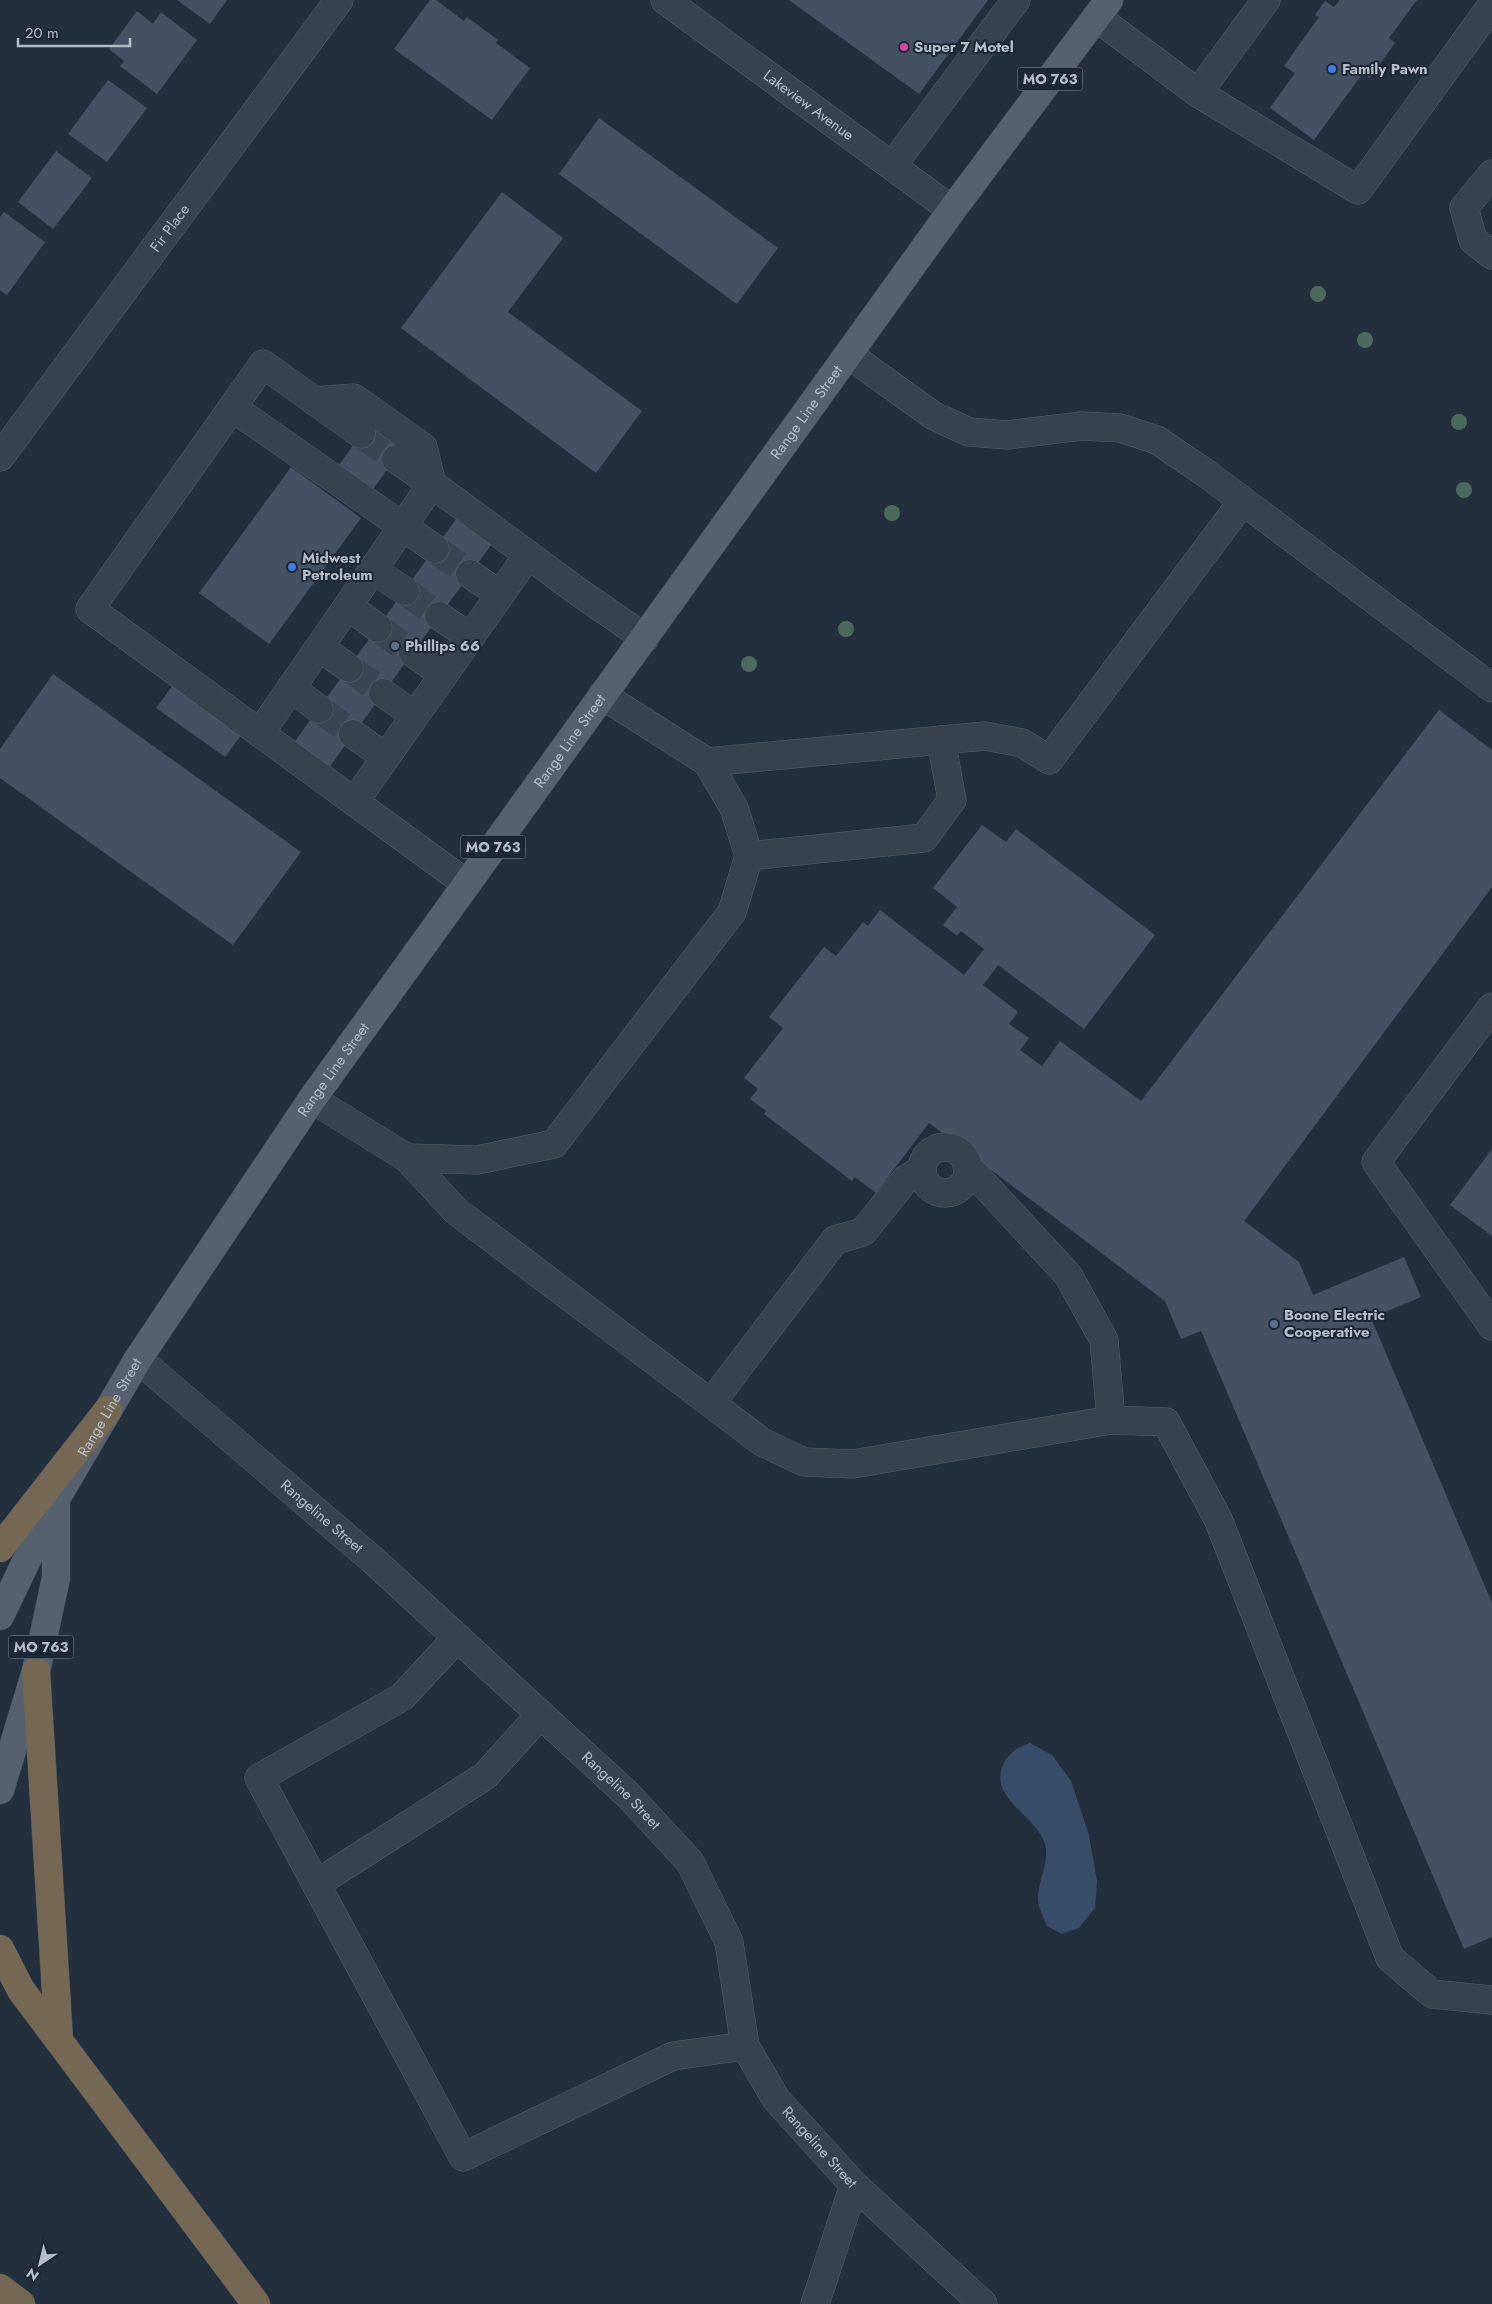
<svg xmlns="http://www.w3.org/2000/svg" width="1492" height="2304" viewBox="0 0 1492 2304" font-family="Jost,sans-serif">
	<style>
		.water { fill: #394c67 }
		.building { fill: #455162 }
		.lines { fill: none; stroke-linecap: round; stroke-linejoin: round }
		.minor-tunnel { stroke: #3a4453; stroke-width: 28; stroke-dasharray: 28 14; stroke-linecap: butt }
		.minor-casing { stroke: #565f6c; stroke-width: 29 }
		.major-casing { stroke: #414a57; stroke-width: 29 }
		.highway-casing { stroke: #434c59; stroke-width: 29 }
		.minor { stroke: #38414e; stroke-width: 28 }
		.major { stroke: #56606e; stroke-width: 28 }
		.highway { stroke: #746855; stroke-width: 28 }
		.tree { fill: #4b6a5d }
		.hotel-dot { fill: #d1479c; stroke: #1d2633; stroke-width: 2 }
		.shop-dot { fill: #3f7fe0; stroke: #1d2633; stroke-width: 2 }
		.service-dot { fill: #5c6f8a; stroke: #1d2633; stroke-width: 2 }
		.labels { text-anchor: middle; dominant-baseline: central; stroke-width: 4; stroke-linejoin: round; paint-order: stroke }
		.shield { fill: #1d2633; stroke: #878f9c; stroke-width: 1 }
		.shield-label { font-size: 14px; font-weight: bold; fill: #b4bcc9 }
		.poi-label { font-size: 15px; font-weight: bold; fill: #b4bcc9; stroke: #1d2633; text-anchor: start }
		.street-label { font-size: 15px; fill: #b4bcc9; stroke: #1d2633 }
	</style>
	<rect width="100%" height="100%" fill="#242f3e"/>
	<!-- water -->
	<path class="water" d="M1030,1743L1052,1755L1071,1781L1089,1835L1097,1881L1095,1908L1079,1928L1062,1934L1047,1926C1044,1918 1039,1909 1038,1901C1037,1882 1050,1863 1045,1844C1037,1816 986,1797 1004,1763C1010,1751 1018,1748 1030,1743Z"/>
	<!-- building -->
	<path class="building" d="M177,0H227L210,24Z
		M430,0H436L464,21L467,17L498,40L496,43L530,68L492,120L394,49Z
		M789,0H988L919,94Z
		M1340,0H1417L1389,38L1395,43L1370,78L1363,73L1314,140L1270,108L1295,73L1284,66L1319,17L1315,15L1325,1L1334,7Z
		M137,11L153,24L161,12L197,40L157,94L120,66L124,61L109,49Z
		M108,80L147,108L107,162L68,134Z
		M599,118L778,248L737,304L559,174Z
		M56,151L92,178L53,229L18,202Z
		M502,192L563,238L508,312L642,411L596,473L401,328Z
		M4,212L45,242L7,295L0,290V217Z
		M371,420L405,445L368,496L334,472Z
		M291,467L361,518L269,644L199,593Z
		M459,515L494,541L328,769L293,744Z
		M53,674L301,852L233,945L0,778V749Z
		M173,685L247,727L225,757L156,708Z
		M1439,710L1492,750V887L1244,1221L1299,1262L1313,1295L1404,1257L1421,1297L1371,1318L1492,1603V1937L1464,1949L1201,1331L1181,1339L1165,1301L929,1123L876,1193L855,1177L852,1181L764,1114L766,1111L750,1099L758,1089L744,1078L783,1028L769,1017L824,947L836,956L863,922L868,926L880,910L964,975L984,949L961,931L957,936L943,925L957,907L933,888L982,825L1006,842L1016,829L1155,935L1084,1029L998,965L983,985L1018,1012L1009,1024L1029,1038L1020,1050L1042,1066L1060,1041L1141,1101Z
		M1492,1149V1236L1450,1205Z"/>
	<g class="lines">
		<!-- minor-tunnel -->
		<path class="minor-tunnel" d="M361,434L396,459
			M435,549L470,574
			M405,591L439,616
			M378,628L413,653
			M349,668L383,693
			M319,709L353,734"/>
		<defs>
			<g id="minor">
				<path id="s1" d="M665,0L952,210"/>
				<path d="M1096,17L1198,93L1266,0"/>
				<path d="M1198,93L1358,190L1492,5"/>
				<path d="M892,166L1016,0"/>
				<path d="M1492,174L1464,208L1473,240L1492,255"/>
				<path d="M849,355L934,416L969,432L1007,435L1082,426L1120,428L1157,440L1207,474L1492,688"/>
				<path d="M314,401L354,398L423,447L432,484"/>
				<path d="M233,408L435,549"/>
				<path id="s2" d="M0,457L339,0"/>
				<path d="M396,459L432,484"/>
				<path d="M373,570L405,591"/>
				<path d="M470,574L499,594"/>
				<path d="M348,606L378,628"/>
				<path d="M439,616L470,637"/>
				<path d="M320,648L349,668"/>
				<path d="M413,653L443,674"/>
				<path d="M291,688L319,709"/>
				<path d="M383,693L414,715"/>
				<path d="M260,733L90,609L263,364L361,434"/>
				<path d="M353,734L385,757"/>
				<path d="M707,762L985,736L1022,743L1049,760L1243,501"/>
				<path d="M355,801L528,555"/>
				<path d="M749,856L924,838L952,800L941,740"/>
				<path d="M467,884L260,733L432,484L580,593L645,638"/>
				<path d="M1492,1007L1376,1162L1492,1326"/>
				<path d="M312,1099L407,1158L456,1211L762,1442L804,1462L853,1464L1111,1420L1166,1422L1218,1519L1390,1958L1432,1994L1492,2000"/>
				<circle cx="945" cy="1170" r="23"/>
				<path d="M407,1158L477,1160L554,1144L732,912L749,856L734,808L707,762L602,695"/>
				<path d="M967,1166L1068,1275L1104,1340L1111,1420"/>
				<path id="s3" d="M138,1359L374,1561L628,1795L690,1862L729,1942L745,2046L776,2099L854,2185L983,2304"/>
				<path d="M711,1403L835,1240L863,1232L905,1180L922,1169"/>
				<path d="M457,1638L402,1697L259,1778L463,2157L673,2056L745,2046"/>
				<path d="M316,1884L485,1776L540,1715"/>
				<path d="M815,2304L854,2185"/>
			</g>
			<g id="major">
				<path id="s4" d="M0,1616L56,1499L138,1359L312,1099L952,210L1109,0"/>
				<path d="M0,1790L36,1671L56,1578V1506"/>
			</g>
			<path id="highway" d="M0,1548L108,1410
				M36,1671L59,2040
				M0,1949L21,1990L256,2304
				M0,2288L21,2304"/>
		</defs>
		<!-- minor casing -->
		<use href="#minor" class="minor-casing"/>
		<!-- major casing -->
		<use href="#major" class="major-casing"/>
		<!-- highway casing -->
		<use href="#highway" class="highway-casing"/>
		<!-- minor -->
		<use href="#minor" class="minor"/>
		<!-- major -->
		<use href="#major" class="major"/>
		<!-- highway -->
		<use href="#highway" class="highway"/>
	</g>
	<!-- trees -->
	<g class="tree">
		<circle cx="1318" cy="294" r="8"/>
		<circle cx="1365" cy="340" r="8"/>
		<circle cx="1459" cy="422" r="8"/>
		<circle cx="1464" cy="490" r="8"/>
		<circle cx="892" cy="513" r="8"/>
		<circle cx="846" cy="629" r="8"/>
		<circle cx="749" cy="664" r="8"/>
	</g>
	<!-- markers -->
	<circle class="hotel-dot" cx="904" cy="47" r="5"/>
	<g class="shop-dot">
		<circle cx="1332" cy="69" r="5"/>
		<circle cx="292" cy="567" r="5"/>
	</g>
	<g class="service-dot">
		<circle cx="395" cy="646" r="5"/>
		<circle cx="1274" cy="1324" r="5"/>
	</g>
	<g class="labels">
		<!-- shield labels -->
		<g class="shield">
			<rect x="1017.5" y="67.5" width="65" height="23" rx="4"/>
			<rect x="460.5" y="835.5" width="65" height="23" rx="4"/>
			<rect x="8.5" y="1635.5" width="65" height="23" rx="4"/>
		</g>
		<g class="shield-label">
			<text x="1050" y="79">MO 763</text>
			<text x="493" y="847">MO 763</text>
			<text x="41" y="1647">MO 763</text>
		</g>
		<!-- poi labels -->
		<g class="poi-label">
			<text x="914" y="47">Super 7 Motel</text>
			<text x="1342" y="69">Family Pawn</text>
			<text x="302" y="558">Midwest<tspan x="302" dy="17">Petroleum</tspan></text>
			<text x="405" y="646">Phillips 66</text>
			<text x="1284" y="1315">Boone Electric<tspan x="1284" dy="17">Cooperative</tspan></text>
		</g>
		<!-- street labels -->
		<g class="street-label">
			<text stroke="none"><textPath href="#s1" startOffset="178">Lakeview Avenue</textPath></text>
			<text stroke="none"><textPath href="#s2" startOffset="285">Fir Place</textPath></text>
			<text stroke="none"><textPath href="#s4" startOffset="1451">Range Line Street</textPath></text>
			<text stroke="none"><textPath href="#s4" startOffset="1046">Range Line Street</textPath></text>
			<text stroke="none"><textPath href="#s4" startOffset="641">Range Line Street</textPath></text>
			<text stroke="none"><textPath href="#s4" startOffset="236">Range Line Street</textPath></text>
			<text stroke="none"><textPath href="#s3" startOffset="242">Rangeline Street</textPath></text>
			<text stroke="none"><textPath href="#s3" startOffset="648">Rangeline Street</textPath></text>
			<text stroke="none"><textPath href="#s3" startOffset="1068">Rangeline Street</textPath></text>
		</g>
	</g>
	<!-- north arrow -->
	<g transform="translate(40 2264) rotate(215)" stroke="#1d2633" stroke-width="4" paint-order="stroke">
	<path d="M0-4L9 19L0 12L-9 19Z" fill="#b4bcc9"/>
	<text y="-8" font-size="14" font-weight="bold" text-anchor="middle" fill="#b4bcc9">N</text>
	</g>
	<!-- scale -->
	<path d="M18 38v8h112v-8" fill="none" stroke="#b4bcc9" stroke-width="2.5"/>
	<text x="25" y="38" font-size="15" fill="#b4bcc9" stroke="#1d2633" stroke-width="4" paint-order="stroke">20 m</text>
</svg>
